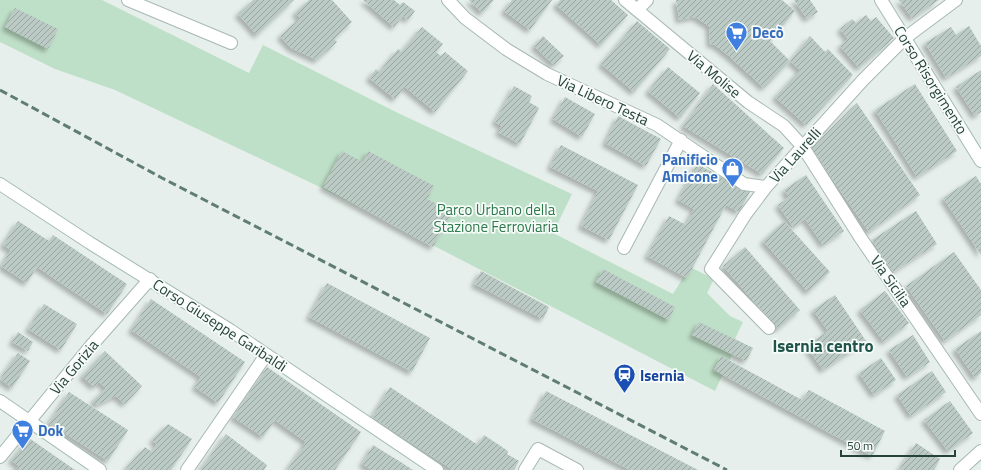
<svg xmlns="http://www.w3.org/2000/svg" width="981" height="470" viewBox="0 0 981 470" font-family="'Titillium Web',sans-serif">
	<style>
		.green { fill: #bfe0c8 }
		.building { fill: url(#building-hatch); filter: url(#shadow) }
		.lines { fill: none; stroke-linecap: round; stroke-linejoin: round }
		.street-casing { stroke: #a8b8b2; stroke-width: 14 }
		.secondary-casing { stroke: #a4bbb3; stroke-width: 14 }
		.street { stroke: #fff; stroke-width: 12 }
		.secondary { stroke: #fff; stroke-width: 12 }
		.rail { stroke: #5f7d75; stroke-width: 3; stroke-dasharray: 8 4; stroke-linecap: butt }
		.labels { text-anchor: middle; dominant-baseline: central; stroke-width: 3.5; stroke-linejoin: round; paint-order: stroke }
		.shop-label { font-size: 15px; font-weight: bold; fill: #366cbe; stroke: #f7fbf9; text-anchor: start }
		.street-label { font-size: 15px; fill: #24423a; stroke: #f7fbf9 }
		.park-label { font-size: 15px; fill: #2d7a4b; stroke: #f7fbf9 }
		.transit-label { font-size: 15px; font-weight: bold; fill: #164399; stroke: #f7fbf9; text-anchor: start }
		.quarter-label { font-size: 17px; font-weight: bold; fill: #1f5548; stroke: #f7fbf9 }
	</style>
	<defs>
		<pattern id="building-hatch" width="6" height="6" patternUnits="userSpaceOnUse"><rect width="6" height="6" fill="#bbcac4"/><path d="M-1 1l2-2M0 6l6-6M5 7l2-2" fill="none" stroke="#98a6a0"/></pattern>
		<filter id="shadow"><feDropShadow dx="-3.5" dy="3.5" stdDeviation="2" flood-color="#0004"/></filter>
	</defs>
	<rect width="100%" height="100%" fill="#e6efeb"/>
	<!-- green -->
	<path class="green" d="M0,0H102L249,73L263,45L400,114L572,194L553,233L673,294L684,276L687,277L692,268L714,279L707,293L730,316L743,322L735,339L753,348L746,361L732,355L715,391L322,188L115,90L55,69L0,42Z"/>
	<!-- building -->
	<path class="building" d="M253,0H294L257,35L238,14Z
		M309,0H332L352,22L334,39L337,42L317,60L291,48L280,36L300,18L295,13Z
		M363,0H394L400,5L403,2L415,11L408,20L403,16L394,27Z
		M469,0H494L482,13Z
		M512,0H552L530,30L504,11Z
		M560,0H611L628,15L601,45L556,5Z
		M676,0H782L795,11L770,41L790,61L764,88L729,56L715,45L710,44L709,26L695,17L679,20Z
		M794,0H810L818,12L807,19Z
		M899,0H939L912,18Z
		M15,8L58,29L48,49L5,27Z
		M866,15L871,21L876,17L894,38L859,68L840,46L848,39L840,29L852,19L856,23Z
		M637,21L670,49L634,92L601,64Z
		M969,26L981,46V56L946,78L925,43L951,27L956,35Z
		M422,27L443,44L436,52L441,56L445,52L468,71L435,112L405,87L395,99L369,78L376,69L379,72L398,49L401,52Z
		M543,36L564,56L554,65L534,46Z
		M810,36L825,52L828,49L853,75L806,125L775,97L800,70L790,61Z
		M668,67L700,93L680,118L648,91Z
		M981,70V112L975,116L956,87Z
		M713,84L784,148L762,174L683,126Z
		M915,84L957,151L917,177L875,110Z
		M514,86L532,96L529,102L539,108L520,144L498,132L502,126L495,122Z
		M565,97L595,114L582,137L553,119Z
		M857,103L920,195L869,232L811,148Z
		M618,116L661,139L646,166L605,143Z
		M561,145L638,185L609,240L581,226L598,191L550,167Z
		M342,151L363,162L368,151L434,186L427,199L452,212L433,247L323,187Z
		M697,164L750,192L739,212L726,205L687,278L647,256L669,216L686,225L694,209L678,200Z
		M806,175L844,231L823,245L805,219L793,227L778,205L789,197L784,190Z
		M976,176L981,184V255L943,198Z
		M916,211L937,244L893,272L872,240Z
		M18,221L49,241L53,235L127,284L107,314L37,267L27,283L1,266L11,250L3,245Z
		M784,221L830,272L808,292L763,241Z
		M745,247L800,310L778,329L723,266Z
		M954,252L981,290V315L945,341L906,286Z
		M603,269L675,307L669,320L596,282Z
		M481,271L549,307L543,319L474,284Z
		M327,283L430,338L412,372L309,317Z
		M885,291L909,323L884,342L860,310Z
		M835,295L866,341L823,370L806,346L828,331L813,310Z
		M151,299L245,362L218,403L195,387L201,377L131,330Z
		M44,304L77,324L61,350L28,329Z
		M699,322L753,348L746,361L692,335Z
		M981,331V373L975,378L955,349Z
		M18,332L33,342L28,351L12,342Z
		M913,335L930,362L907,377L889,350Z
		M105,351L142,386L125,404L116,396L97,405L93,401L106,388L99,382L94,387L82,376Z
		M18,353L30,361L12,388L0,379Z
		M721,356L802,400L809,390L885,431L872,456L714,370Z
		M881,358L896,380L874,395L859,373Z
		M267,367L361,432L335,470H287L306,442L275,420L263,437L233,417Z
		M932,371L946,392L911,416L897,395Z
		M390,387L478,445L484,435L508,451L507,454L519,461L514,470H453L372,417Z
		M546,391L698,470H630L532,419Z
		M69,392L128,430L108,461L49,423Z
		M950,401L973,433L948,451L924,420Z
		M168,424L192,439L171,470H129L126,468L145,447L152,452L157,444L152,440Z
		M226,434L267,465L264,470H200Z
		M29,438L75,470H16L19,466L11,460Z
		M916,443L940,459L934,470H899Z
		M373,445L399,461L413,470H372L362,464Z"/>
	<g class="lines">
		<defs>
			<path id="street" d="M128,0L231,43
				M448,0L465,18L506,49L547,74L657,125L744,184L766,187
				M625,0L748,102L784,126L803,147L860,237L981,414
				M637,10L647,0
				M624,248L681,140
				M769,328L711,269L745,215L766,187L863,80L905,38L956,0
				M0,457L90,347L150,279
				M187,470L266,355
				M525,470L538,449L577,470
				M960,470L981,451"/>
			<path id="secondary" d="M881,0L981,161
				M0,184L90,243L230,330L437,470
				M0,401L100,470"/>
		</defs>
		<!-- street casing -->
		<use href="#street" class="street-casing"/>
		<!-- secondary casing -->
		<use href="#secondary" class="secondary-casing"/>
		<!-- street -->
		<use href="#street" class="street"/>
		<!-- secondary -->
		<use href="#secondary" class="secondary"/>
		<!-- rail -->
		<path class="rail" d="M0,90L162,178L727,470"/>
	</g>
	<!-- icons -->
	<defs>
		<symbol id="supermarket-pin" viewBox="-11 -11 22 30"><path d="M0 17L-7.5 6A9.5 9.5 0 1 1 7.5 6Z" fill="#3f7fe0" stroke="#f7fbf9"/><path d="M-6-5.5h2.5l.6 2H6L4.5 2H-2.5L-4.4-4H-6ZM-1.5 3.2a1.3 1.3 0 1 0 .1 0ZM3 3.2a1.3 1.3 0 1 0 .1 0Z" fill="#fff"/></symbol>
		<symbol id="shop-pin" viewBox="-11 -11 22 30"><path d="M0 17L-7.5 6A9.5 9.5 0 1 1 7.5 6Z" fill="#3f7fe0" stroke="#f7fbf9"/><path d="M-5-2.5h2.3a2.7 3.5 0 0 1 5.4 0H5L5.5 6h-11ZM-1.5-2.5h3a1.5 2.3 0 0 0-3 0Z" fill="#fff"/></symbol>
		<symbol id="station-pin" viewBox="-11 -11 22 30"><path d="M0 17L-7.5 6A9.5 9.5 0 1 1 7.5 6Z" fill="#1a4fb4" stroke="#f7fbf9"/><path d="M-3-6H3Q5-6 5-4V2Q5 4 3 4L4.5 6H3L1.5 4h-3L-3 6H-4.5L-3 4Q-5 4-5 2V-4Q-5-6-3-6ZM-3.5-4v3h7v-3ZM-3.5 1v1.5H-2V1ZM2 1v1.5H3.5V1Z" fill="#fff"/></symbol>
	</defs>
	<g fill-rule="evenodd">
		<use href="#supermarket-pin" x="724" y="20" width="25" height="34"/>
		<use href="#shop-pin" x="720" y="156" width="25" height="34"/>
		<use href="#station-pin" x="612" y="362" width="25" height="34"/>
		<use href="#supermarket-pin" x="10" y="418" width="25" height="34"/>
	</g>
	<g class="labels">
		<!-- shop labels -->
		<g class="shop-label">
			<text x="752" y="32">Decò</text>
			<text x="718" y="159" text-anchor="end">Panificio<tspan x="718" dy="17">Amicone</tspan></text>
			<text x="38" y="430">Dok</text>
		</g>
		<!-- street labels -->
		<g class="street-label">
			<text transform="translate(714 74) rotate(40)">Via Molise</text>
			<text transform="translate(931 80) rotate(58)">Corso Risorgimento</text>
			<text transform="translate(603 100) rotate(25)">Via Libero Testa</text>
			<text transform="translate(795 155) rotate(-48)">Via Laurelli</text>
			<text transform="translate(891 281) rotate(55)">Via Sicilia</text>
			<text transform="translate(220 325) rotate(33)">Corso Giuseppe Garibaldi</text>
			<text transform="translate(74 367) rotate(-50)">Via Gorizia</text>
		</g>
		<!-- park labels -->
		<g class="park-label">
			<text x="496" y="209">Parco Urbano della<tspan x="496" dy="17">Stazione Ferroviaria</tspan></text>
		</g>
		<!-- transit labels -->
		<g class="transit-label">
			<text x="640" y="375">Isernia</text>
		</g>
		<!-- quarter labels -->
		<g class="quarter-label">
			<text x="823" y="346">Isernia centro</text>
		</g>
	</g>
	<!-- scale -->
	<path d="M841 450v6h114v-6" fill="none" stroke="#24423a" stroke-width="2"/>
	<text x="847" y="450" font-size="12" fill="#24423a" stroke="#f7fbf9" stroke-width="3" paint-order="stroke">50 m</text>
</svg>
